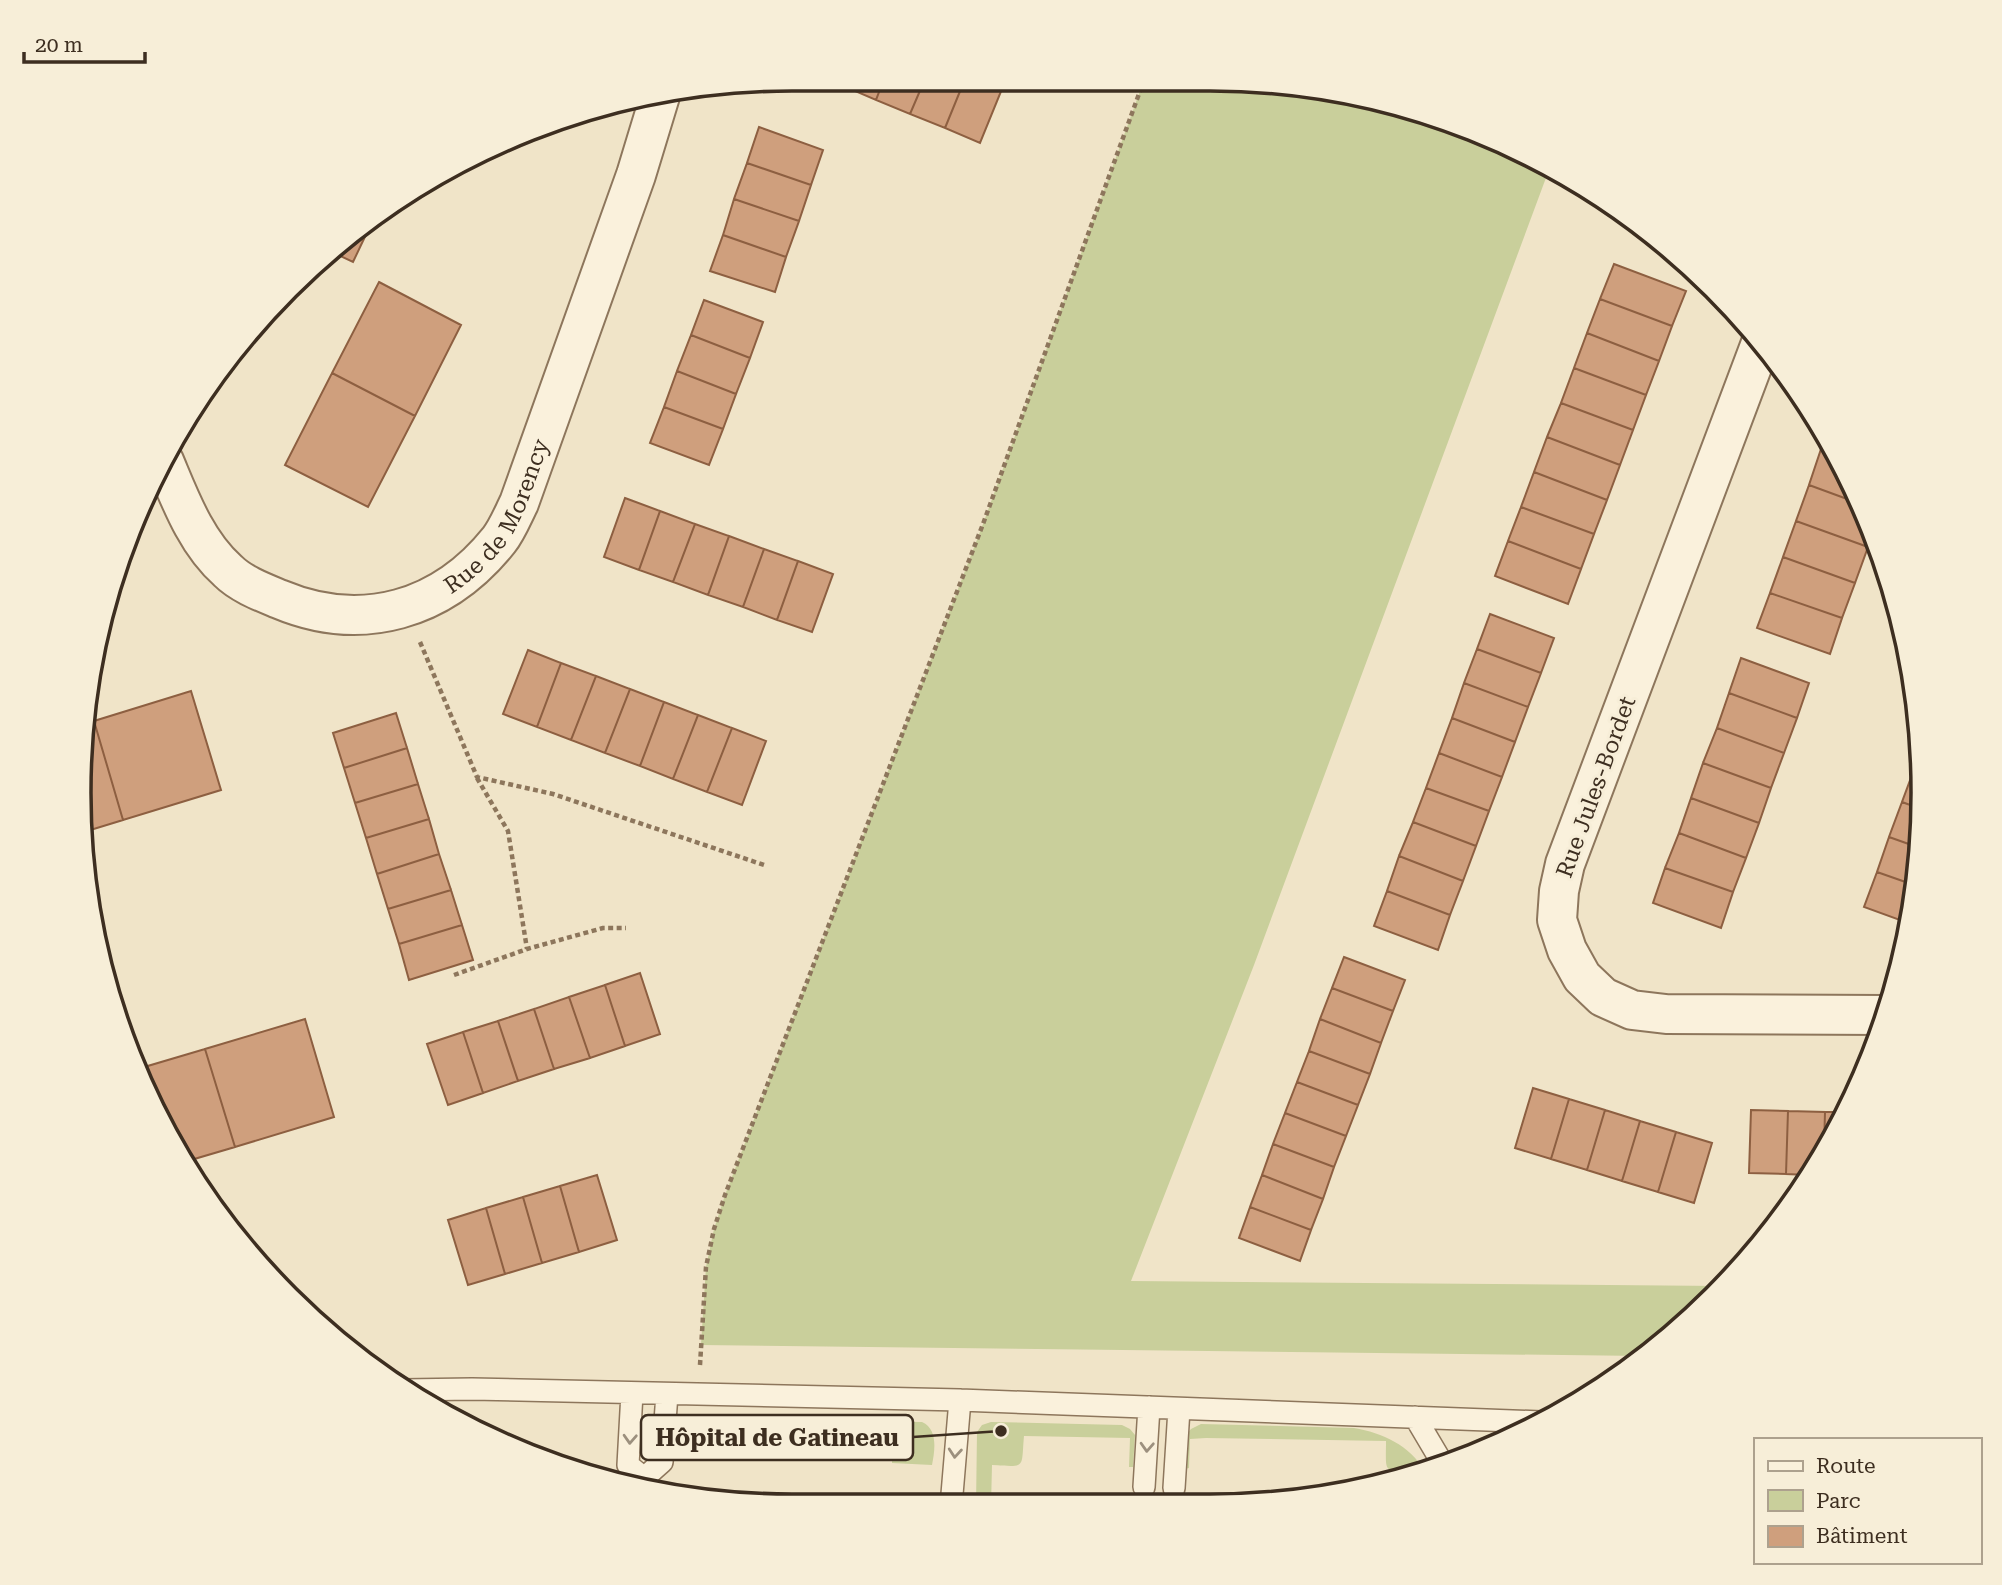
<svg xmlns="http://www.w3.org/2000/svg" width="2002" height="1585" viewBox="0 0 2002 1585" font-family="'Roboto Serif',serif">
	<style>
		.green { fill: #c9cf9b }
		.building { fill: #cf9f7d; stroke: #8d5f41; stroke-width: 2 }
		.lines { fill: none; stroke-linecap: round; stroke-linejoin: round }
		.service-casing { stroke: #8d765c; stroke-width: 24 }
		.minor-casing { stroke: #8d765c; stroke-width: 42 }
		.path { stroke: #8d765c; stroke-width: 4.5; stroke-dasharray: 5 3.5; stroke-linecap: butt }
		.service { stroke: #faf1dc; stroke-width: 21 }
		.minor { stroke: #faf1dc; stroke-width: 38 }
		.oneway { stroke: #9c907e }
		.labels { text-anchor: middle; dominant-baseline: central; stroke-width: 6; stroke-linejoin: round; paint-order: stroke }
		.street-label { font-size: 23px; fill: #3d2e20; stroke: #f7eed8 }
		.rim { fill: none; stroke: #3d2e20; stroke-width: 3.5 }
		.leader { fill: none; stroke: #3d2e20; stroke-width: 2.5 }
		.callout-dot { fill: #3d2e20; stroke: #f7eed8; stroke-width: 2.5 }
		.callout { fill: #f7eed8; stroke: #3d2e20; stroke-width: 2.5 }
		.callout-label { font-size: 24px; text-anchor: middle; font-weight: bold; fill: #3d2e20 }
	</style>
	<rect width="100%" height="100%" fill="#f0e4c8"/>
	<!-- green -->
	<path class="green" d="M1144,80H1256L1439,117L1550,167L1254,965L1131,1281L1721,1286L1680,1329L1643,1356L701,1345L706,1267L714,1229L725,1195L983,524Z
		M688,1419L922,1422C938,1429 935,1450 932,1465L892,1463V1433L677,1432L675,1460L672,1463L673,1424L680,1420Z
		M991,1422L1122,1425L1130,1429L1135,1435L1133,1467H1129L1130,1438L1024,1436C1021,1469 1027,1467 992,1465L991,1506H976L977,1432L982,1425Z
		M1201,1424L1354,1428C1383,1433 1409,1445 1425,1471L1416,1473V1471C1382,1471 1386,1474 1386,1441L1206,1438L1190,1439L1189,1468L1185,1469L1186,1435L1191,1429Z"/>
	<!-- building -->
	<path class="building" d="M843,79H884L876,100L841,85Z
		M884,79H925L910,114L876,100Z
		M925,79H965L945,128L910,114Z
		M965,79H992L1004,84L980,143L945,128Z
		M759,127L823,150L811,185L747,163Z
		M747,163L811,185L799,221L734,199Z
		M734,199L799,221L786,257L723,235Z
		M371,224L353,262L334,253Z
		M723,235L786,257L775,292L710,271Z
		M1614,264L1686,291L1672,326L1600,299Z
		M379,282L461,325L415,416L332,373Z
		M1600,299L1672,326L1659,361L1587,333Z
		M704,300L763,322L750,358L691,335Z
		M1587,333L1659,361L1646,395L1574,368Z
		M691,335L750,358L736,394L677,371Z
		M1574,368L1646,395L1633,430L1561,403Z
		M677,371L736,394L723,429L664,407Z
		M332,373L415,416L368,507L285,465Z
		M1561,403L1633,430L1620,465L1547,437Z
		M664,407L723,429L709,465L650,443Z
		M1827,435L1836,455L1821,449Z
		M1547,437L1620,465L1607,500L1534,472Z
		M1821,449L1836,455L1858,503L1809,485Z
		M1534,472L1607,500L1594,534L1521,507Z
		M1809,485L1858,503L1872,535L1868,547L1796,521Z
		M625,498L660,511L639,570L604,557Z
		M1521,507L1594,534L1581,569L1508,541Z
		M660,511L695,524L673,582L639,570Z
		M1796,521L1868,547L1855,583L1783,557Z
		M695,524L729,536L708,595L673,582Z
		M729,536L764,549L743,607L708,595Z
		M1508,541L1581,569L1568,604L1495,576Z
		M764,549L798,561L777,620L743,607Z
		M1783,557L1855,583L1842,618L1770,593Z
		M798,561L833,574L812,632L777,620Z
		M1770,593L1842,618L1830,654L1757,628Z
		M1490,614L1554,638L1541,673L1477,649Z
		M1477,649L1541,673L1528,707L1464,683Z
		M528,650L561,663L537,727L503,714Z
		M1741,658L1809,683L1797,718L1729,693Z
		M561,663L596,676L571,740L537,727Z
		M596,676L630,689L605,753L571,740Z
		M1464,683L1528,707L1515,742L1452,718Z
		M630,689L664,702L640,766L605,753Z
		M191,691L221,790L123,820L94,721Z
		M1729,693L1797,718L1784,753L1717,728Z
		M664,702L698,715L673,779L640,766Z
		M396,713L407,748L344,768L333,733Z
		M698,715L732,728L707,792L673,779Z
		M1452,718L1515,742L1502,777L1439,753Z
		M94,721L123,820L84,832L79,793L88,722Z
		M732,728L766,741L742,805L707,792Z
		M1717,728L1784,753L1771,788L1703,763Z
		M407,748L418,784L355,803L344,768Z
		M1439,753L1502,777L1489,811L1426,788Z
		M1703,763L1771,788L1759,823L1691,798Z
		M1915,767L1919,769L1921,809L1902,802Z
		M418,784L429,819L366,838L355,803Z
		M1426,788L1489,811L1476,846L1413,822Z
		M1691,798L1759,823L1746,858L1679,833Z
		M1902,802L1921,809L1922,839L1920,848L1889,837Z
		M429,819L439,854L377,874L366,838Z
		M1413,822L1476,846L1463,881L1399,856Z
		M1679,833L1746,858L1733,892L1665,868Z
		M1889,837L1920,848L1914,885L1877,872Z
		M439,854L451,890L388,909L377,874Z
		M1399,856L1463,881L1450,915L1387,891Z
		M1665,868L1733,892L1721,928L1653,903Z
		M1877,872L1914,885L1908,923L1864,907Z
		M451,890L462,925L399,944L388,909Z
		M1387,891L1450,915L1438,950L1374,926Z
		M462,925L473,960L409,980L399,944Z
		M1344,957L1405,980L1393,1011L1332,988Z
		M640,973L660,1034L625,1046L605,985Z
		M605,985L625,1046L590,1058L569,997Z
		M1332,988L1393,1011L1381,1043L1320,1019Z
		M569,997L590,1058L554,1069L534,1009Z
		M534,1009L554,1069L518,1081L498,1021Z
		M305,1019L334,1117L235,1147L205,1049Z
		M1320,1019L1381,1043L1370,1074L1309,1051Z
		M498,1021L518,1081L483,1093L463,1032Z
		M463,1032L483,1093L448,1105L427,1044Z
		M205,1049L235,1147L184,1162L175,1150L141,1068Z
		M1309,1051L1370,1074L1358,1105L1297,1082Z
		M1297,1082L1358,1105L1346,1136L1285,1113Z
		M1533,1088L1569,1099L1551,1159L1515,1148Z
		M1569,1099L1605,1110L1587,1170L1551,1159Z
		M1605,1110L1640,1121L1622,1181L1587,1170Z
		M1751,1110L1788,1111L1786,1174L1749,1173Z
		M1788,1111L1825,1112L1824,1149L1808,1175L1786,1174Z
		M1825,1112H1847L1824,1149Z
		M1285,1113L1346,1136L1334,1167L1273,1144Z
		M1640,1121L1676,1132L1658,1192L1622,1181Z
		M1676,1132L1712,1143L1694,1203L1658,1192Z
		M1273,1144L1334,1167L1323,1199L1262,1175Z
		M597,1175L617,1240L579,1252L560,1186Z
		M1262,1175L1323,1199L1311,1230L1250,1207Z
		M560,1186L579,1252L542,1263L523,1197Z
		M523,1197L542,1263L505,1274L486,1208Z
		M1250,1207L1311,1230L1300,1261L1239,1238Z
		M486,1208L505,1274L468,1285L448,1220Z"/>
	<g class="lines">
		<defs>
			<path id="service" d="M403,1390L472,1389L960,1400L1541,1422
				M632,1393L628,1465L644,1478
				M1415,1417L1444,1466
				M1144,1487L1149,1407
				M1174,1488L1179,1409
				M644,1490V1478L662,1462L667,1394
				M951,1506L960,1400"/>
			<g id="minor">
				<path d="M1761,343L1565,864L1559,891L1557,920L1567,950L1582,977L1603,997L1632,1010L1666,1014L1885,1015"/>
				<path id="s1" d="M164,461C180,499 196,543 228,571C241,584 262,592 279,599C362,634 443,610 499,540C507,530 513,515 519,503L636,175L660,96"/>
			</g>
		</defs>
		<!-- service casing -->
		<use href="#service" class="service-casing"/>
		<!-- minor casing -->
		<use href="#minor" class="minor-casing"/>
		<!-- path -->
		<path class="path" d="M420,642L477,777L553,794L767,866
			M477,778L508,831L527,949
			M454,975L527,949L603,928H626
			M700,1365L706,1267L714,1229L725,1195L983,524L1144,80"/>
		<!-- service -->
		<use href="#service" class="service"/>
		<!-- minor -->
		<use href="#minor" class="minor"/>
	</g>
	<!-- one-way arrows -->
	<defs><path id="oneway-chevron" d="M-2-3.5L2.5 0L-2 3.5" fill="none" stroke-width="1.6" stroke-linecap="round" stroke-linejoin="round" transform="scale(1.75)"/></defs>
	<g class="oneway">
		<use href="#oneway-chevron" transform="translate(630 1439) rotate(93)"/>
		<use href="#oneway-chevron" transform="translate(1147 1447) rotate(93)"/>
		<use href="#oneway-chevron" transform="translate(955 1453) rotate(95)"/>
	</g>
	<g class="labels">
		<!-- street labels -->
		<g class="street-label">
			<text stroke="none"><textPath href="#s1" startOffset="452">Rue de Morency</textPath></text>
			<text transform="translate(1596 787) rotate(-70)">Rue Jules-Bordet</text>
		</g>
	</g>
	<!-- crop -->
	<path d="M0 0H2002V1585H0ZM792 91H1210A701 701 0 0 1 1911 792V793A701 701 0 0 1 1210 1494H792A701 701 0 0 1 91 793V792A701 701 0 0 1 792 91Z" fill="#f7eed8" fill-rule="evenodd"/>
	<path class="rim" d="M792 91H1210A701 701 0 0 1 1911 792V793A701 701 0 0 1 1210 1494H792A701 701 0 0 1 91 793V792A701 701 0 0 1 792 91Z"/>
	<!-- callouts -->
	<path class="leader" d="M1001 1431L913 1437"/>
	<circle class="callout-dot" cx="1001" cy="1431" r="7"/>
	<rect class="callout" x="641" y="1415" width="272" height="45" rx="7"/>
	<g class="callout-label">
		<text x="777" y="1446">Hôpital de Gatineau</text>
	</g>
	<!-- legend -->
	<rect x="1754" y="1438" width="228" height="126" fill="#f7eed8" stroke="#ada18e" stroke-width="2"/>
	<rect x="1768" y="1461" width="35" height="10" fill="#faf1dc" stroke="#ada18e" stroke-width="2"/>
	<text x="1816" y="1473" font-size="21" fill="#3d2e20">Route</text>
	<rect x="1768" y="1490" width="35" height="21" fill="#c9cf9b" stroke="#ada18e" stroke-width="2"/>
	<text x="1816" y="1508" font-size="21" fill="#3d2e20">Parc</text>
	<rect x="1768" y="1526" width="35" height="21" fill="#cf9f7d" stroke="#ada18e" stroke-width="2"/>
	<text x="1816" y="1543" font-size="21" fill="#3d2e20">Bâtiment</text>
	<!-- scale -->
	<path d="M24 52v10h121v-10" fill="none" stroke="#3d2e20" stroke-width="3.5"/>
	<text x="35" y="52" font-size="21" fill="#3d2e20" stroke="#f7eed8" stroke-width="5" paint-order="stroke">20 m</text>
</svg>
